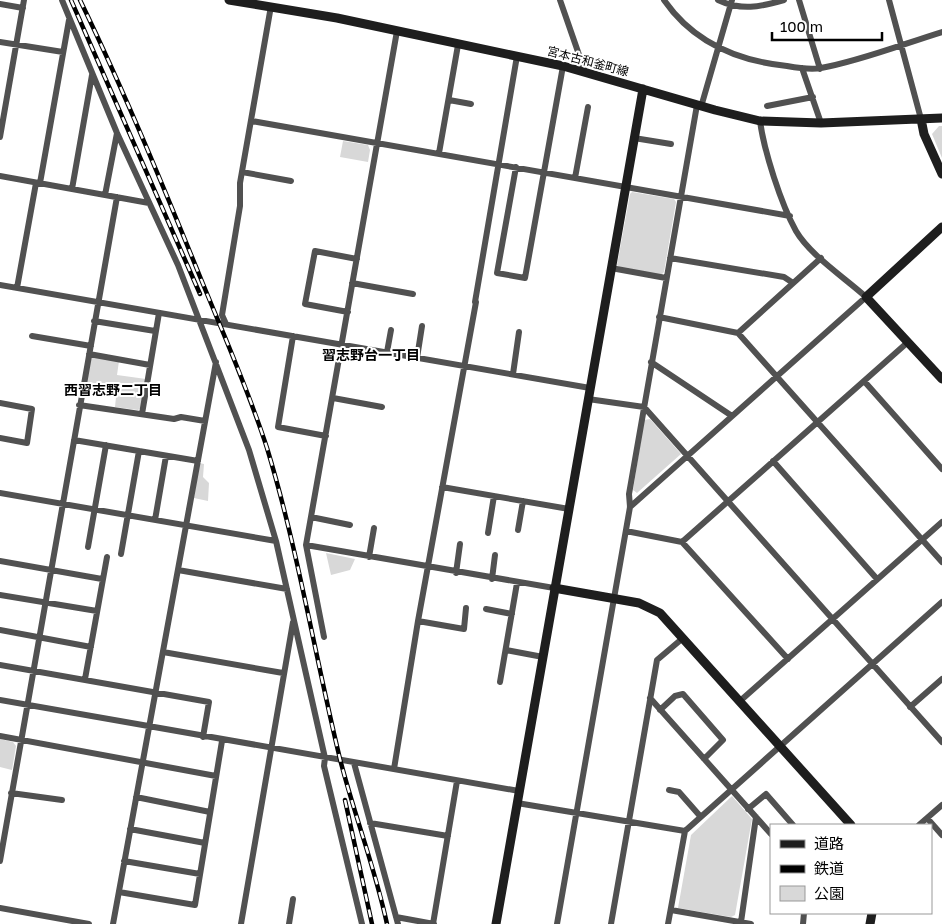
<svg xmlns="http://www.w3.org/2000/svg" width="942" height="924" viewBox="0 0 942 924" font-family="'Golos Text','Noto Sans JP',sans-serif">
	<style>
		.green { fill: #d8d8d8 }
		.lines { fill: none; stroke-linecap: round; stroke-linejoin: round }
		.street { stroke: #515151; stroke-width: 6 }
		.secondary { stroke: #1e1e1e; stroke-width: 9 }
		.rail-casing { stroke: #000; stroke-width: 4.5 }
		.rail { stroke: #fff; stroke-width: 2.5; stroke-dasharray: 8; stroke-linecap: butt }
		.labels { text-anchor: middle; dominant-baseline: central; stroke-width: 4; stroke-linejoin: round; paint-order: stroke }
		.street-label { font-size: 12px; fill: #000; stroke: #fff }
		.neighbourhood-label { font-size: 14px; font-weight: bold; fill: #000; stroke: #fff }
	</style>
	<rect width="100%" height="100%" fill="#fff"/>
	<!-- green -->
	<path class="green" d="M939,126H942V158L932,134Z
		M343,141L368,145L370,150L368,162L340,157Z
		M632,192L674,199L676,202L664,272L661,275L619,267L617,265L630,194Z
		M94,357L119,361L117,375L146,379L141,408L138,410L115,407L116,397L86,391L90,359Z
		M650,419L681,454L637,493L633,490L644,420Z
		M199,463L204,464L203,477L209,483L208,501L194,498Z
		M326,553L355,559L350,570L331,575Z
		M0,739L13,742L16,746L12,770L0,767Z
		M732,796L752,819L735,915L731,917L678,908L691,835Z"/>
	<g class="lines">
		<!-- street -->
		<path class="street" d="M62,0L117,133L178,265L249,450L276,541L325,758L324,766L362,924
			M560,0L585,72
			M664,0C693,42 738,61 787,66C798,68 811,70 821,68C860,61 903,44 942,32
			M718,0C741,11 760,7 784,0
			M799,0L820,69
			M889,0L921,119
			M0,4L23,8
			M397,31L306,545L554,588
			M0,42L63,52
			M802,68L821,123
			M449,100L471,104
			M767,106L813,97
			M701,107L732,0
			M252,121L790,216
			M0,137L24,0
			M634,138L671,144
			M439,153L458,45
			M516,167L497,273L525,278L563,66
			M242,172L291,181
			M0,176L149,203
			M575,178L588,107
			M40,183L69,20
			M72,189L92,75
			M105,195L117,133
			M670,258L784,277L793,283
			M611,268L666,278
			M352,283L413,294
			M0,285L590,388
			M17,288L36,183
			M475,302L517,56
			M348,312L305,304L315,251L357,259
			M659,317L738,333L942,562
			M94,321L155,331
			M226,324L222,315L240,206V183L271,6
			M738,333L821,258
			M32,336L91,346
			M293,336L278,427L326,436
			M387,352L391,330
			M89,354L150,365
			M417,358L422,326
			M651,362L732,416
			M513,374L519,332
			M864,381L942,469
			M333,398L382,407
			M588,399L644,407L942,742
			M0,403L32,409L27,443L0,438
			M79,405L174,419L181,417L205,421
			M142,414L159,313
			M74,440L198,461
			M773,461L877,579
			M442,487L569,509
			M0,493L276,541
			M630,507L866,297C845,278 810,255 796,231C781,204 764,151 760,121
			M311,517L350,525
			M155,520L166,456
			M518,530L523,501
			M626,531L682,542L788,659
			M488,533L494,496
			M682,542L908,342
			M306,545L324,637
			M88,547L106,445
			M121,554L139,451
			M369,557L374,528
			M0,561L102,579
			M178,570L287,589
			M456,573L460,544
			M492,579L495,555
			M0,595L97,611
			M486,609L512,614
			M418,621L464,629L466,608
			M0,630L91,647
			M506,650L543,657
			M163,652L283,673
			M0,665L209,702L203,737
			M85,679L107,557
			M500,682L517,583
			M650,698L771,834
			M0,700L519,791
			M740,701L942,522
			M910,707L942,679
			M660,710L675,696L683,694L723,740L704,759
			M0,736L216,776
			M354,763L398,924
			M394,769L418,621L476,302
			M669,790L679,792L700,816
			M11,793L62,800
			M136,797L210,812
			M517,803L685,831
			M748,809L766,794L793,825
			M927,818L942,835
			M370,823L448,836
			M919,825L942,805
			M130,829L205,843
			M0,861L117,197
			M124,861L200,874
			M119,892L195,905L222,741
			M0,908L89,924
			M671,910L751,924
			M396,917L434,924
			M741,922L756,817
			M113,924L216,362
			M241,924L293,622
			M289,924L293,899
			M433,924L457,781
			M557,924L630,507L629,494L697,105
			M611,924L657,660L683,638
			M668,924L685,831L942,602
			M803,924L804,913"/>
		<!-- secondary -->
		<path class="secondary" d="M229,0L337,18L563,66L715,110L760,121L821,123L942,118
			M921,119L924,134L942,174
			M942,227L866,297L942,379
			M554,588L639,603L660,613L851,825
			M496,924L643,89
			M870,924L872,913"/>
		<defs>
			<path id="rail" d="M71,0L200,294
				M80,0C125,93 164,188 203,284C225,338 249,392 267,448C298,550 315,656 340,759C354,814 375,868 387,924
				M345,800L372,924"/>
		</defs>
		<!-- rail casing -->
		<use href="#rail" class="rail-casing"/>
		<!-- rail -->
		<use href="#rail" class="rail"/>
	</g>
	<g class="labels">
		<!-- street labels -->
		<g class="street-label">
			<text transform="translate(588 61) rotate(15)">宮本古和釜町線</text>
		</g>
		<!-- neighbourhood labels -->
		<g class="neighbourhood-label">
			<text x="371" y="354">習志野台一丁目</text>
			<text x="113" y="389">西習志野二丁目</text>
		</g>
	</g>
	<!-- legend -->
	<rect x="770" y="824" width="162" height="90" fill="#ffffff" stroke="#999999"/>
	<rect x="780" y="840" width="25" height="8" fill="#1e1e1e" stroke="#999999"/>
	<text x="814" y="849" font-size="15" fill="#000000">道路</text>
	<rect x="780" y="865" width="25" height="8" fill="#000000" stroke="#999999"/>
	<text x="814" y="874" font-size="15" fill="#000000">鉄道</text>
	<rect x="780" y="886" width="25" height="15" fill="#d8d8d8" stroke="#999999"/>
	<text x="814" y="899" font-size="15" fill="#000000">公園</text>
	<!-- scale -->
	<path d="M772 32v8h110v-8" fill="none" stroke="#000000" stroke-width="2.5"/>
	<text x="780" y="32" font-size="15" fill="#000000" stroke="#ffffff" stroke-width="4" paint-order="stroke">100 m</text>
</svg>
